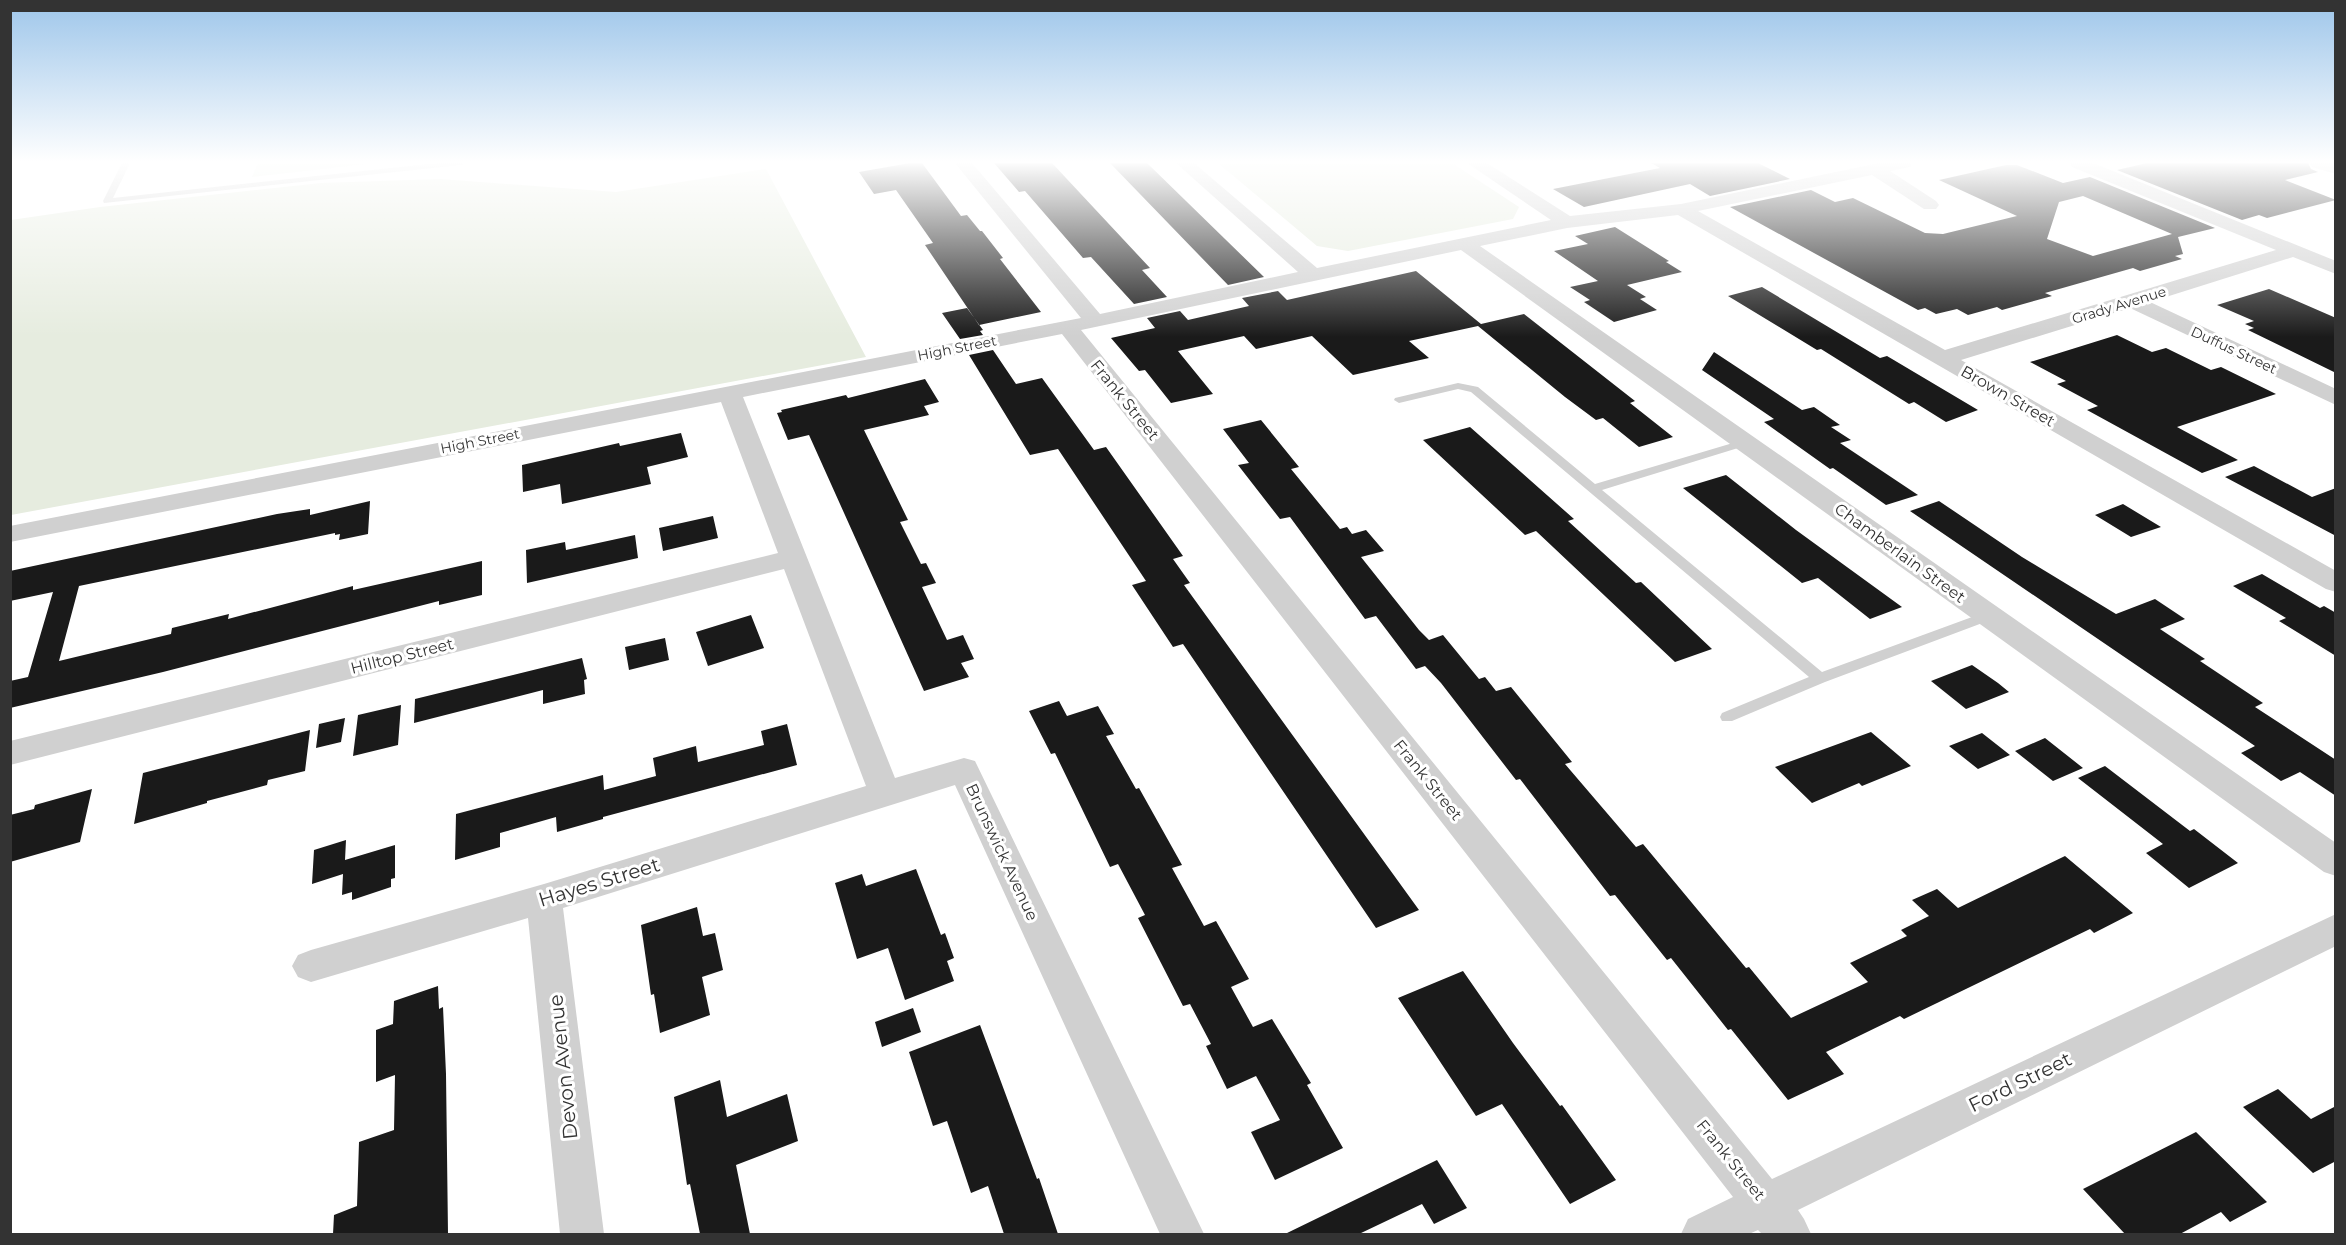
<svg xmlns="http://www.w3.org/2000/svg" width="2346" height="1245" viewBox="0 0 2346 1245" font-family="Montserrat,sans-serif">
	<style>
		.green { fill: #e6ecdf }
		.building { fill: #1a1a1a; fill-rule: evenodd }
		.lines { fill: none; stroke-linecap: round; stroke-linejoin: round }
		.lane { fill: #d0d0d0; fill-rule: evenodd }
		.street { fill: #d0d0d0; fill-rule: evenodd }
		.labels { text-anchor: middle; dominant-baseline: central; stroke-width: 6; stroke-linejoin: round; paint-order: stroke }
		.far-street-label { font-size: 14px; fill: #333; stroke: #fff }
		.street-label { font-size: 16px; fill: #333; stroke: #fff }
		.near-street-label { font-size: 20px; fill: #333; stroke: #fff }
	</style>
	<rect width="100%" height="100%" fill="#fff"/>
	<!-- green -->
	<path class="green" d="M258,163H376L252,177Z
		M1218,163H1452L1519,207L1513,219L1348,251L1317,246Z
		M766,169L866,357L11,515V220L100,207L321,183L440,179L616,192Z"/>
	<!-- building -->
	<path class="building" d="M910,163H922L961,216L967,215L980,231H982L1003,258L1000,259L1041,312L979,325L925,245L933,243L896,190L874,194L859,172Z
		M994,163H1052L1150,268L1142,270L1167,297L1134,304L1091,257L1083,258L1025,191L1019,192Z
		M1110,163H1147L1264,277L1228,285Z
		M1651,163H1758L1790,179L1710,196L1690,184L1584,207L1553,189L1660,168Z
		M2147,163H2308L2311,169L2318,172L2285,180L2336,200L2267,218L2259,215L2242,220L2117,170Z
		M2006,165H2017L2063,183L2090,177L2215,228L2178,237L2183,254L2175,256L2182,259L2140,271L2133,268L2045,293L2052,296L2002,310L1997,307L1968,315L1957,309L1936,314L1925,308L1918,310L1730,207L1811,190L1835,202L1853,198L1925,233L1943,234L2017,216L1939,180ZM2083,196L2172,234L2093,256L2047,239L2059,202Z
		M1615,227L1669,261L1666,262L1682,272L1627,285L1646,297L1640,299L1657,310L1614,322L1584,302L1590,300L1570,287L1598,281L1554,251L1588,244L1575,236Z
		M1416,271L1481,324L1524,314L1635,401L1630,403L1673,437L1639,447L1603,418L1596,420L1565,397L1478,326L1409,341L1429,358L1353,375L1312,336L1256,349L1244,336L1178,351L1213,394L1171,403L1145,370L1139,371L1111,338L1155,328L1147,318L1180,311L1188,320L1249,306L1242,298L1278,291L1287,300Z
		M1762,287L1880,358L1887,356L1978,410L1946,422L1914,402L1909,404L1821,349L1817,350L1728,296Z
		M2269,289L2336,318V373L2248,330L2254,328L2245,324L2254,321L2217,305Z
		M967,308L983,330L980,331L983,335L960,339L942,313Z
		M2117,335L2152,352L2166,348L2211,370L2221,367L2276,394L2177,427L2238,460L2202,473L2087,410L2098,406L2057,384L2066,381L2030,362Z
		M993,350L1016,384L1042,378L1094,450L1106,447L1183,556L1173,559L1190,583L1184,585L1419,910L1376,928L1183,644L1173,647L1132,585L1146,581L1058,449L1030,455L969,355Z
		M1714,352L1802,410L1814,407L1840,425L1831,427L1851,440L1840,443L1918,495L1886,505L1833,468L1830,469L1764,422L1774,419L1702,370Z
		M925,379L939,402L924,406L929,415L864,430L908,520L900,522L921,564L926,563L936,583L922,587L947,640L963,635L974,659L961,663L969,677L924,691L809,435L788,440L777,413L782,412L781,410L846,395L848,398Z
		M1261,420L1299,467L1291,469L1340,529L1347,527L1352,534L1366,530L1384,551L1361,557L1419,630L1429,640L1443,635L1479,679L1485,677L1496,691L1511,687L1572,762L1565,764L1636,847L1643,844L1746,968L1749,967L1791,1018L1868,982L1850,963L1907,936L1901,930L1929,916L1912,900L1937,889L1958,908L2065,856L2133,913L2094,933L2090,929L1904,1019L1900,1016L1826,1052L1844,1074L1788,1100L1731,1029L1728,1030L1671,958L1667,960L1615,895L1610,896L1520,779L1516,780L1441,683L1425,666L1416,669L1376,616L1365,619L1290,517L1280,519L1238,465L1249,463L1223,429Z
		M1470,427L1574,519L1568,521L1636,583L1641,582L1712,649L1675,662L1536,531L1525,535L1423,440Z
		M681,433L688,457L647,467L651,484L562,504L560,484L523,492L522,465L619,443L620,446Z
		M2254,466L2312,497L2336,488V536L2225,477Z
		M1726,475L1796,530L1902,607L1870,619L1818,578L1802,583L1683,488Z
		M370,501L368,534L339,540L340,534L335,535V533L79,586L59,661L171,634L172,628L229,614L228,619L353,586V590L482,561V595L439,605V601L163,672L10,708V681L28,677L53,592L10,601V571L277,514L310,509V515Z
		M1939,501L2022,557L2116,614L2155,599L2185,619L2160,629L2205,659L2200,661L2263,703L2255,707L2336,760V796L2300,772L2281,781L2241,753L2255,746L1910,511Z
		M2123,504L2161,527L2131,537L2095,515Z
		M713,516L718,538L663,551L659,528Z
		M635,535L638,558L527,583L526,550L565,542L566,550Z
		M2262,574L2320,608L2324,606L2336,613V656L2279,621L2286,618L2233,586Z
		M751,615L764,648L708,666L696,632Z
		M665,638L669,660L629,670L625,647Z
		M582,658L587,679L584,680L585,694L543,704V690L414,723L415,699Z
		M1972,665L1998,683L2009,692L1966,709L1931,681Z
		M1059,701L1067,716L1098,706L1114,734L1106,736L1136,789L1139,788L1182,865L1172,868L1204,926L1216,921L1249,979L1231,987L1253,1027L1272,1019L1311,1083L1307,1085L1343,1148L1275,1180L1251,1132L1280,1120L1256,1076L1227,1089L1206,1046L1211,1044L1190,1004L1183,1006L1138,918L1145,915L1118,864L1110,867L1055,753L1051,754L1029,711Z
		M401,705L398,745L353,756L358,715Z
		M345,718L341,742L316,748L319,724Z
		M787,724L797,765L603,817V819L557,832L556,817L500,833V847L455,860L456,814L603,775L604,790L656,776L653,758L696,746L698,762L764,745L761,731Z
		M310,730L305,771L268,780L267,785L207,801V803L134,824L143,773Z
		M1871,732L1911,766L1862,786L1859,783L1812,803L1775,767Z
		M1982,733L2010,755L1978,769L1949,746Z
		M2045,738L2083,768L2053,781L2015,751Z
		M2105,766L2190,831L2194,829L2238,863L2189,888L2146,853L2163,844L2078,778Z
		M92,789L80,842L10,862V815L34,809L35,805Z
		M346,840L345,860L395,845V878L391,879V887L352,900V892L342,895L343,874L312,884L314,850Z
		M916,869L941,935L945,933L954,958L947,961L954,981L905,1000L888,948L857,959L835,883L862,874L866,886Z
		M697,907L703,936L715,933L723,970L702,977L710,1015L660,1033L654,994L651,995L641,925Z
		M1463,971L1513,1043L1560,1106L1562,1105L1616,1180L1570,1204L1502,1104L1476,1116L1398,998Z
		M438,986L439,1009L443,1007L446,1074L448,1234H333L334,1215L357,1206L359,1142L394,1130L395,1075L376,1082V1030L393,1024L394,1001Z
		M913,1008L921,1032L882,1047L875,1022Z
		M980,1025L1037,1179L1039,1178L1058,1234H1004L988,1186L971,1193L947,1121L933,1126L909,1052Z
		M720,1080L727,1117L787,1094L798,1141L736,1165L750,1234H700L690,1184L687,1185L674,1097Z
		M2278,1089L2311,1119L2336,1106V1161L2313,1173L2243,1107Z
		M2196,1132L2267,1202L2230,1222L2221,1212L2180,1234H2125L2083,1189Z
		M1437,1160L1467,1208L1434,1224L1422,1204L1359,1234H1285Z"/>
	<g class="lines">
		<!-- lane -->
		<path class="lane" d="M122,163H130L113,198L437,163H465L461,165L104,203L103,201Z
			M1458,383L1478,387L1595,484L1743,440H1751V444L1602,490L1822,672L1983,613L1988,612L1995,616L1993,619L1825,682L1732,721H1722L1720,717L1722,713L1809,677L1471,392L1458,389L1399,403L1394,400L1395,398Z"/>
		<!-- street -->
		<path class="street" d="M955,163H972L1100,314L1298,272L1176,163H1194L1317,268L1551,220L1467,163H1487L1570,216L1681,204L1879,163H1912L1910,167L1890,171L1936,201L1939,205L1936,209H1924L1872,175L1698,211L1945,350L2276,250L2072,167L2070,163H2093L2336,261V274L2293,257L2150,302L2336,389V405L2130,308L1961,360L2336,571V592L2326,589L1678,215L1567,228L1480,246L2336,843V876L2324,872L1461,250L1081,330L1772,1179L2336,914V946L1798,1210L1804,1219L1811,1234H1762L1758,1230L1749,1234H1681L1688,1219L1733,1197L1062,334L743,397L895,778L964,758L975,761L1204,1234H1160L955,785L563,908L604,1234H560L528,918L311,982L298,977L292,966L298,955L311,950L544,884L866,786L784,569L10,765V741L778,553L721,402L10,542V526L1081,318Z
			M2310,163H2336V174L2312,167Z"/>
	</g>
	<!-- sky -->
	<linearGradient id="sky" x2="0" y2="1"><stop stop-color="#9ec6ea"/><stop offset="0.48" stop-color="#fff"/><stop offset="1" stop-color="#fff" stop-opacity="0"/></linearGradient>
	<rect width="2346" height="337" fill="url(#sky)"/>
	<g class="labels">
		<!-- far-street labels -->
		<g class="far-street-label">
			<text transform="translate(2119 305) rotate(-17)">Grady Avenue</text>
			<text transform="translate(957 348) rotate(-11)">High Street</text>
			<text transform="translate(2234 350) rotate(25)">Duffus Street</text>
			<text transform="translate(480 441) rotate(-11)">High Street</text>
		</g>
		<!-- street labels -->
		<g class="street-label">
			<text transform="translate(2008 396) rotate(30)">Brown Street</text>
			<text transform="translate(1125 400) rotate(51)">Frank Street</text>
			<text transform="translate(1900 553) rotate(36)">Chamberlain Street</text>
			<text transform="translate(402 656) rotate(-14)">Hilltop Street</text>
			<text transform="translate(1428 780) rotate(51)">Frank Street</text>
			<text transform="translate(1002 852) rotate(65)">Brunswick Avenue</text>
			<text transform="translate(1731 1160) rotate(51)">Frank Street</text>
		</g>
		<!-- near-street labels -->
		<g class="near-street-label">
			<text transform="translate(599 882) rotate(-17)">Hayes Street</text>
			<text transform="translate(563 1067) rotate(-96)">Devon Avenue</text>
			<text transform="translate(2020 1082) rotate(-26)">Ford Street</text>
		</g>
	</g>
	<!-- border -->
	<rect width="2346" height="1245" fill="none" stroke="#333333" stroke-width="24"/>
</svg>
